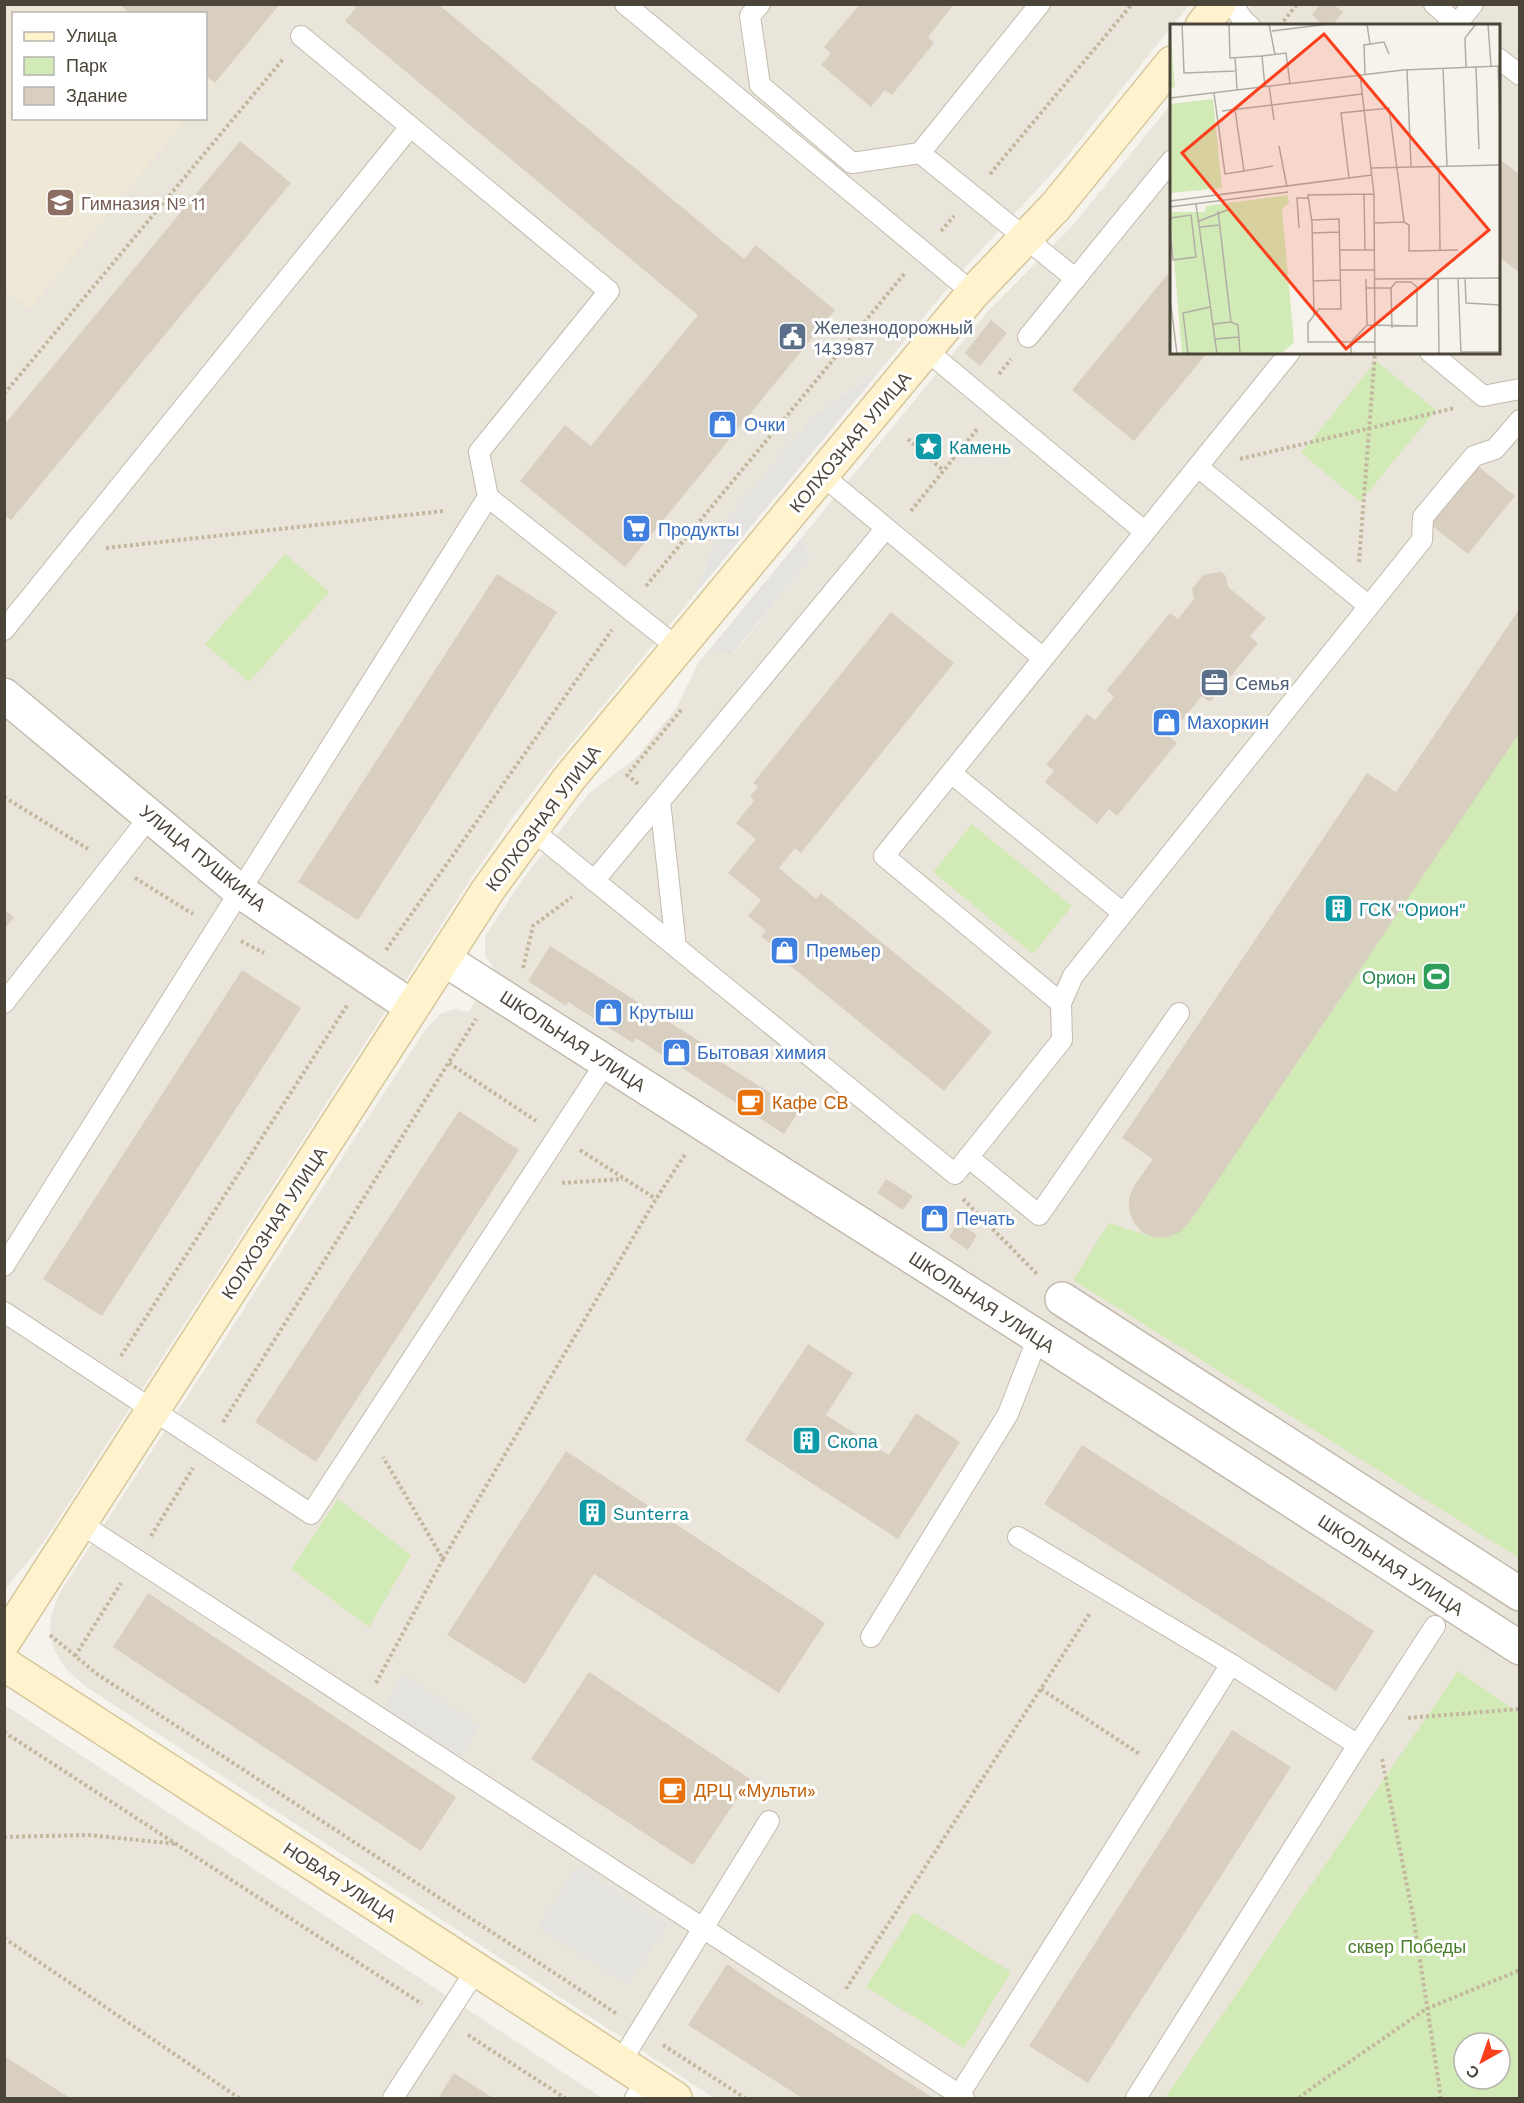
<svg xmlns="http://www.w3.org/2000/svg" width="1524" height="2103" viewBox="0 0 1524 2103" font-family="'Work Sans',sans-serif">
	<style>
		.residential { fill: #eae5da; fill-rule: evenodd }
		.education { fill: #efe8d6 }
		.green { fill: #d2eab5; fill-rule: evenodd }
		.parking { fill: #e5e3e0 }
		.building { fill: #d8cfc1 }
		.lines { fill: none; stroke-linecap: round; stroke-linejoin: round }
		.lane-casing { stroke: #c2bbae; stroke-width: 22 }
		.street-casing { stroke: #c2bbae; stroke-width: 36 }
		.secondary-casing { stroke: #d6c79b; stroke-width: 36 }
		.path { stroke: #c4b79f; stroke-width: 4; stroke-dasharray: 3 3; stroke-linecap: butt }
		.lane { stroke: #fff; stroke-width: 20 }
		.street { stroke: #fff; stroke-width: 33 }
		.secondary { stroke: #fff3cd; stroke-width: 33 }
		.labels { text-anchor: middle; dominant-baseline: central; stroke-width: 6; stroke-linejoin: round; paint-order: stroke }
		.education-label { font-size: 18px; fill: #785e54; stroke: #fff; text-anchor: start }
		.service-label { font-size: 18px; fill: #4e5e75; stroke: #fff; text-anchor: start }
		.shop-label { font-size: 18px; fill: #366cbe; stroke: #fff; text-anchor: start }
		.street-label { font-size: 18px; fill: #4b4439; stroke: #fff }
		.culture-label { font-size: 18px; fill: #0d838f; stroke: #fff; text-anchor: start }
		.leisure-label { font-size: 18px; fill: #27864d; stroke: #fff; text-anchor: end }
		.food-label { font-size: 18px; fill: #c56008; stroke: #fff; text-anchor: start }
		.park-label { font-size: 18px; fill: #4a7f2a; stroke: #fff }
		.inset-road { fill: none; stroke: #b2ada4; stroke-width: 1.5 }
		.view { fill: #fc3f1d; fill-opacity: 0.15; stroke: #fc3f1d; stroke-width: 3 }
		.inset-edge { fill: none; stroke: #4b4439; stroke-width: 3 }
	</style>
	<rect width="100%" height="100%" fill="#f6f3ec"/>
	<!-- residential -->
	<path class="residential" d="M5,5H1189L1066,158L959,274L883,367L812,417L719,529L696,593L552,767L515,814L472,877L43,1543L5,1589ZM14,14H206V118H14Z
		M1252,5H1519V2098H714L85,1686L66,1669L54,1650L50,1635L51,1616L59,1594L425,1030L440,1014L455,1009L468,1012L495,970L485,955V936L521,882L589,793L637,757L677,707L698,663L709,650L733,654L810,559L803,536L988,311L1073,225L1171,104L1172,352H1498V26L1235,25ZM1464,2043H1500V2079H1464Z
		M5,1705L602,2098H5Z"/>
	<!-- education -->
	<path class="education" d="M4,5H280L206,95V14H14V118L186,119L29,309L5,288Z"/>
	<!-- green -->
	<path class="green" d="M1376,361L1436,410L1360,502L1301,453Z
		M285,554L329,592L249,682L205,644Z
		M1519,732V1558L1073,1280L1109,1223C1138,1231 1165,1249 1189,1223Z
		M972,824L1072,906L1033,954L933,872Z
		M338,1499L411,1555L369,1627L291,1569Z
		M1458,1671L1519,1713V2098H1165ZM1464,2043H1500V2079H1464Z
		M914,1912L1011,1972L964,2048L866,1987Z"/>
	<!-- parking -->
	<path class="parking" d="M883,367L696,593L719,529L812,417Z
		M803,536L810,559L732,654L709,650Z
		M403,1674L480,1726L461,1757L385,1707Z
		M577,1866L667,1925L628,1985L538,1927Z"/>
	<!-- building -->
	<path class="building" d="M119,4H280L215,83L206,76V14H130Z
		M352,4H438L744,259L756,245L835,310L625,567L520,481L565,425L591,446L698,315L345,21L356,8Z
		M860,4H954L928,37L934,43L892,95L885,90L871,107L821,65L831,53L824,47Z
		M1320,4H1333L1343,12L1332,26H1324L1312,15Z
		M240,141L291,183L11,520L4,515V425Z
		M1498,158L1520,175V273L1498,256Z
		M1172,269V352H1208L1134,441L1072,390Z
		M991,320L1007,333L980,366L965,353Z
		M1478,466L1515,496L1468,554L1430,524Z
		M1221,572L1226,576L1228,587L1266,618L1250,636L1258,643L1210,702L1202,696L1169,736L1177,743L1117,816L1109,809L1097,824L1045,782L1054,770L1046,765L1087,714L1095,720L1114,697L1107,690L1170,613L1178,619L1194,599L1192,589L1203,575Z
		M497,574L557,612L358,920L298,882Z
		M1520,608V732L1189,1223L1180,1232L1168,1237L1156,1238L1143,1233L1134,1223L1129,1211V1198L1134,1186L1153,1159L1122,1138L1367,773L1396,792Z
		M891,612L954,663L801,853L795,848L779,868L816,899L821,893L992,1032L944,1091L771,950L774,947L761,936L766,931L748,916L761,900L728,873L756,839L736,823L754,801L750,797L758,786L753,783Z
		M4,910L14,917L4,930Z
		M550,946L724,1057L721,1062L799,1111L784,1134L636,1038L633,1043L568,1002L566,1006L528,981Z
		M242,970L301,1008L102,1316L43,1279Z
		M459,1111L519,1150L316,1462L255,1422Z
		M886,1179L913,1196L903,1210L877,1193Z
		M929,1204L948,1216L939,1231L920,1219Z
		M958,1223L977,1235L968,1250L949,1237Z
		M808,1344L853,1373L826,1415L889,1455L916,1413L960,1442L898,1539L745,1440Z
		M1082,1445L1374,1631L1336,1691L1044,1504Z
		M566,1451L825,1623L779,1693L594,1574L525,1684L447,1635Z
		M148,1593L456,1797L421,1851L113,1647Z
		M589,1672L750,1779L693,1865L531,1759Z
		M1232,1730L1291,1767L1088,2083L1029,2046Z
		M727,1964L759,1986L933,2098H802L688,2025Z
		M4,2056L70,2098H4Z
		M454,2073L493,2098H438Z"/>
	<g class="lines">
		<defs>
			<path id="lane" d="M625,4L973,293
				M760,4L750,16L760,85L852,163L920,153
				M1040,4L920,153L1076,279
				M1233,4L1242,19L1250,26
				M1434,4L1459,26
				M1448,26L1457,24L1473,4
				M301,36L609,291L479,452L488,497L678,648
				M1498,58L1520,75
				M1028,337L1172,160
				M926,350L1145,532
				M1430,352L1483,396L1520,389
				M1198,467L1369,606
				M822,475L1043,658
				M4,630L410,127
				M951,773L1123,913
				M660,801L676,947
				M531,829L955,1174L1062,1040L1061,1003L1073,976L1422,540L1423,517L1474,456L1495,449L1520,420
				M594,881L886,528
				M4,1003L150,816
				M1061,1003L884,856L1290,352
				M968,1157L1039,1215L1179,1013
				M4,1266L488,497
				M4,1312L311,1514L606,1062
				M80,1523L964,2098
				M871,1637L1008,1414L1038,1337
				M1358,1745L1435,1626
				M620,2063L769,1821
				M959,2095L1231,1664L1018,1537
				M393,2098L476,1970
				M635,2098L647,2080
				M1136,2098L1358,1745L1231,1664"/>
			<path id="street" d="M4,695L241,892L412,1007
				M444,959L1038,1337L1520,1648
				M1062,1299L1520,1594"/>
			<path id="secondary" d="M1202,26L1219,4
				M4,1641L488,890L568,780L973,293L1056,206L1172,63
				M4,1664L675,2098"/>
		</defs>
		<!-- lane casing -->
		<use href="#lane" class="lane-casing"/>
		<!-- street casing -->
		<use href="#street" class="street-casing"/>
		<!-- secondary casing -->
		<use href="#secondary" class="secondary-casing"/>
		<!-- path -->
		<path class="path" d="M1280,26L1297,4
			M990,174L1132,4
			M941,231L954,216
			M999,374L1011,359
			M4,394L284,58
			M908,439L944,471
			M1240,459L1455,408
			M911,511L978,428
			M106,548L444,511
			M1359,562L1375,352
			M646,586L905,273
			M638,784L627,775L682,709
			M4,797L88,849
			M135,878L193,914
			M241,941L264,953
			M386,950L612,630
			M523,968L533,926L572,897
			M449,1063L536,1121
			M580,1150L656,1199
			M562,1183L623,1179
			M963,1199L1038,1275
			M121,1356L348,1004
			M223,1422L476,1019
			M151,1536L193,1468
			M443,1559L656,1199L686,1153
			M50,1635L97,1674L617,2014
			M75,1656L121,1583
			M376,1683L443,1559L383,1457
			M1041,1689L1141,1755
			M1408,1718L1520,1709
			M4,1732L422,2004
			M1382,1759L1414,1921L1441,2098
			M4,1837L88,1835L177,1844
			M4,1938L239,2098
			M846,1989L1090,1613
			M468,2035L565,2098
			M663,2045L745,2098
			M1299,2098L1313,2087L1426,2009L1520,1970"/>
		<!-- lane -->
		<use href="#lane" class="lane"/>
		<!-- street -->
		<use href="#street" class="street"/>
		<!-- secondary -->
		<use href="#secondary" class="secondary"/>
	</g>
	<!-- icons -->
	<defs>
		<symbol id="school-square" viewBox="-11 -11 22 22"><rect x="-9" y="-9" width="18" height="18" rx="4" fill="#8d6e63" stroke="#fff"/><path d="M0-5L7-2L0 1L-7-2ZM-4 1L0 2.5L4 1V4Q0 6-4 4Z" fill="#fff"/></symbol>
		<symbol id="civic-square" viewBox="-11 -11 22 22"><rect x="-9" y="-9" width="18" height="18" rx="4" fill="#5c6f8a" stroke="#fff"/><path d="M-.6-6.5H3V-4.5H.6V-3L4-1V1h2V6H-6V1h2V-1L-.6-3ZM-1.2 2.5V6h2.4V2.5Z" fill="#fff"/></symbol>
		<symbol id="shop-square" viewBox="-11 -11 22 22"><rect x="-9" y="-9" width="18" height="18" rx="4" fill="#3f7fe0" stroke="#fff"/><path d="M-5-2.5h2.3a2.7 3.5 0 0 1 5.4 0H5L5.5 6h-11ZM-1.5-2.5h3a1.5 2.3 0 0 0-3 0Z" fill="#fff"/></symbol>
		<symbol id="sight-square" viewBox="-11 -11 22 22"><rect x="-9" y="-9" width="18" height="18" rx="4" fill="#0f9aa8" stroke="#fff"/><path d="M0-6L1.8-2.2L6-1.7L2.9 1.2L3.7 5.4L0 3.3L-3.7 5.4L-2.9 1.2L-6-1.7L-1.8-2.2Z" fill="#fff"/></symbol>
		<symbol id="supermarket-square" viewBox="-11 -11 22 22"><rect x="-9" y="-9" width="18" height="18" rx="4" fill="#3f7fe0" stroke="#fff"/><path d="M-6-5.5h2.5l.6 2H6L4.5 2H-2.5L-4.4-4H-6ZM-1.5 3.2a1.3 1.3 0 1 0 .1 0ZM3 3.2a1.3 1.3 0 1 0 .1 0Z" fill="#fff"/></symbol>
		<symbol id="office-square" viewBox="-11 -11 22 22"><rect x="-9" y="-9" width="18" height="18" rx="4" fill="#5c6f8a" stroke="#fff"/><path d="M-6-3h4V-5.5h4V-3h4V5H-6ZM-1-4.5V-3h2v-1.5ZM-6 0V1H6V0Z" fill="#fff"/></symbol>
		<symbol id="building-square" viewBox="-11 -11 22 22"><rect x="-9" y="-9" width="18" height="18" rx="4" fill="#0f9aa8" stroke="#fff"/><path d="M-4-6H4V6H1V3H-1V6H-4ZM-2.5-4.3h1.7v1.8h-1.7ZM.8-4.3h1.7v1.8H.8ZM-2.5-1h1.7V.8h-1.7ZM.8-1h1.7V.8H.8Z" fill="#fff"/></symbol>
		<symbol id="stadium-square" viewBox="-11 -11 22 22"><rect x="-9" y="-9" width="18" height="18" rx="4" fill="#2e9e5b" stroke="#fff"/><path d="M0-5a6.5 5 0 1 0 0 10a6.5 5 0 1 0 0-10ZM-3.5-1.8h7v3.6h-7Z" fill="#fff"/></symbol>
		<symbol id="cafe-square" viewBox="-11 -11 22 22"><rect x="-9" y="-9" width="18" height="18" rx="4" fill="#e8710a" stroke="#fff"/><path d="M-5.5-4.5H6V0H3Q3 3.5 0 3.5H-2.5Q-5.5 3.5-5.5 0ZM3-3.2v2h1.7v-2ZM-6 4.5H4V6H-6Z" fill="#fff"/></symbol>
	</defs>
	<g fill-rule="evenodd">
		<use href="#school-square" x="44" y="186" width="33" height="33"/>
		<use href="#civic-square" x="776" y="320" width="33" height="33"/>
		<use href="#shop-square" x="706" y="408" width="33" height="33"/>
		<use href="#sight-square" x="912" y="430" width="33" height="33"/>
		<use href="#supermarket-square" x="620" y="512" width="33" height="33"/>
		<use href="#office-square" x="1198" y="666" width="33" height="33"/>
		<use href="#shop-square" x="1150" y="706" width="33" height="33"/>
		<use href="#building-square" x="1322" y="892" width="33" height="33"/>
		<use href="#shop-square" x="768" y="934" width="33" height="33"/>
		<use href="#stadium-square" x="1420" y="960" width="33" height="33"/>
		<use href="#shop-square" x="592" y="996" width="33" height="33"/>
		<use href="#shop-square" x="660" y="1036" width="33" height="33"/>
		<use href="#cafe-square" x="734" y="1086" width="33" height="33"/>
		<use href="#shop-square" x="918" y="1202" width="33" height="33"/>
		<use href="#building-square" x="790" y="1424" width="33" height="33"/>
		<use href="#building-square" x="576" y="1496" width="33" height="33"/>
		<use href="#cafe-square" x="656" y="1774" width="33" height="33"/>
	</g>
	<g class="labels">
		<!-- education labels -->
		<g class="education-label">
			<text x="81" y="203">Гимназия № 11</text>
		</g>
		<!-- service labels -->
		<g class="service-label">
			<text x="814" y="327">Железнодорожный<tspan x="814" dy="21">143987</tspan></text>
			<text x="1235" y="683">Семья</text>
		</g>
		<!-- shop labels -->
		<g class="shop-label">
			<text x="744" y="424">Очки</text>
			<text x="658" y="529">Продукты</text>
			<text x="1187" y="722">Махоркин</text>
			<text x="806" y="950">Премьер</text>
			<text x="629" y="1012">Крутыш</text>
			<text x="697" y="1052">Бытовая химия</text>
			<text x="956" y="1218">Печать</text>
		</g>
		<!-- street labels -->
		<g class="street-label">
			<text transform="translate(850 442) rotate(-50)">КОЛХОЗНАЯ УЛИЦА</text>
			<text transform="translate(543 818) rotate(-53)">КОЛХОЗНАЯ УЛИЦА</text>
			<text transform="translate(203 858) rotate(39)">УЛИЦА ПУШКИНА</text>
			<text transform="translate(573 1041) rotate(33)">ШКОЛЬНАЯ УЛИЦА</text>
			<text transform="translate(274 1223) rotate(-57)">КОЛХОЗНАЯ УЛИЦА</text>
			<text transform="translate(982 1302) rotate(33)">ШКОЛЬНАЯ УЛИЦА</text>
			<text transform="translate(1391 1565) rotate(33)">ШКОЛЬНАЯ УЛИЦА</text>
			<text transform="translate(340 1882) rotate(33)">НОВАЯ УЛИЦА</text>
		</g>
		<!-- culture labels -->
		<g class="culture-label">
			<text x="949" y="447">Камень</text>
			<text x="1359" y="909">ГСК "Орион"</text>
			<text x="827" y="1441">Скопа</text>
			<text x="613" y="1513">Sunterra</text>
		</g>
		<!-- leisure labels -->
		<g class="leisure-label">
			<text x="1416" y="977">Орион</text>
		</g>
		<!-- food labels -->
		<g class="food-label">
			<text x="772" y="1102">Кафе СВ</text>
			<text x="694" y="1790">ДРЦ «Мульти»</text>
		</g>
		<!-- park labels -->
		<g class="park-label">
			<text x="1407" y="1946">сквер Победы</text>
		</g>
	</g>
	<!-- overview -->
	<g transform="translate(1170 24)">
		<rect width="330" height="330" fill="#f6f3ec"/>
		<path d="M0,0L5,63L0,64ZM43,75L52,164L0,169V80ZM118,171L119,179L112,185L124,318L111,330H12L0,188H35L36,182Z" fill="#d2eab5"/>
		<path class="inset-road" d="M12,0L14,49L66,47L65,34M59,0L60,34L92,32M99,0L105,31M197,0L200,20M318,0L321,42M102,7L159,0M328,42L330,94M296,43L295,14L306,0H317M306,43L309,125M273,44L277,142M237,45L241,142M66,47L67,66M195,50L194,21L214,18L219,30M190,51L204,170L205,330M99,62L104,96M95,63L92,32L116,29L120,60M44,69L55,150L74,147M0,74L233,46L330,42M65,86L74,147L103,142M52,87L192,70M109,122L117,163M269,142L270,226M201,144L330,141M179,154L171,89L219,84L234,198M194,170L195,226M0,177L202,151M26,180L47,330M0,183L118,168M48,187L61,298L68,301L70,330M0,194L21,191L26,233L3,236L0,203M141,196L169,195L171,285H149L138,299V318H205M29,197L60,185M205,199L234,198L239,201V227L288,226M30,203L49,201M129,204L127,174H138M142,209L169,208M170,226H205M170,246H205M268,254L269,330M288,254L291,330M295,254L296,279L330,281M196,255L197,301M205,255L330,254M143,257L170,256M196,264H221L222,304M0,274L7,330M144,291L142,199L138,171L204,170M43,300L61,298M45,315L69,313M291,328H330M18,330L13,289L40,283M181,330V318L197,301L247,302V263L241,258H226L221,264"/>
		<path class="view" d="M154,10L319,206L176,325L12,129Z"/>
		<rect width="330" height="330" class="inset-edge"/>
	</g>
	<!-- border -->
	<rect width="1524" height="2103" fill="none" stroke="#4b4439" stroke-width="12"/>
	<!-- legend -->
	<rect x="12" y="12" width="195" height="108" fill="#ffffff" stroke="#b7b4b0" stroke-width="1.5"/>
	<rect x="24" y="32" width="30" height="9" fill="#fff3cd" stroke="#b7b4b0" stroke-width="1.5"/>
	<text x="66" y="42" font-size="18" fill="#4b4439">Улица</text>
	<rect x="24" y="57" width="30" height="18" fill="#d2eab5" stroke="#b7b4b0" stroke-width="1.5"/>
	<text x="66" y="72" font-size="18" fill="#4b4439">Парк</text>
	<rect x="24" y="87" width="30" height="18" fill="#d8cfc1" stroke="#b7b4b0" stroke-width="1.5"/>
	<text x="66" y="102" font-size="18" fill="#4b4439">Здание</text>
	<!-- north arrow -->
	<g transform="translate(1482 2061) rotate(220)"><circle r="28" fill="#ffffff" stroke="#b7b4b0" stroke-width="1.5"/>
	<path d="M0-4.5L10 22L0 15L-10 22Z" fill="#fc3f1d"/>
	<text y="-9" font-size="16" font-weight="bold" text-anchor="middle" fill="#4b4439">С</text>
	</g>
</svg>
